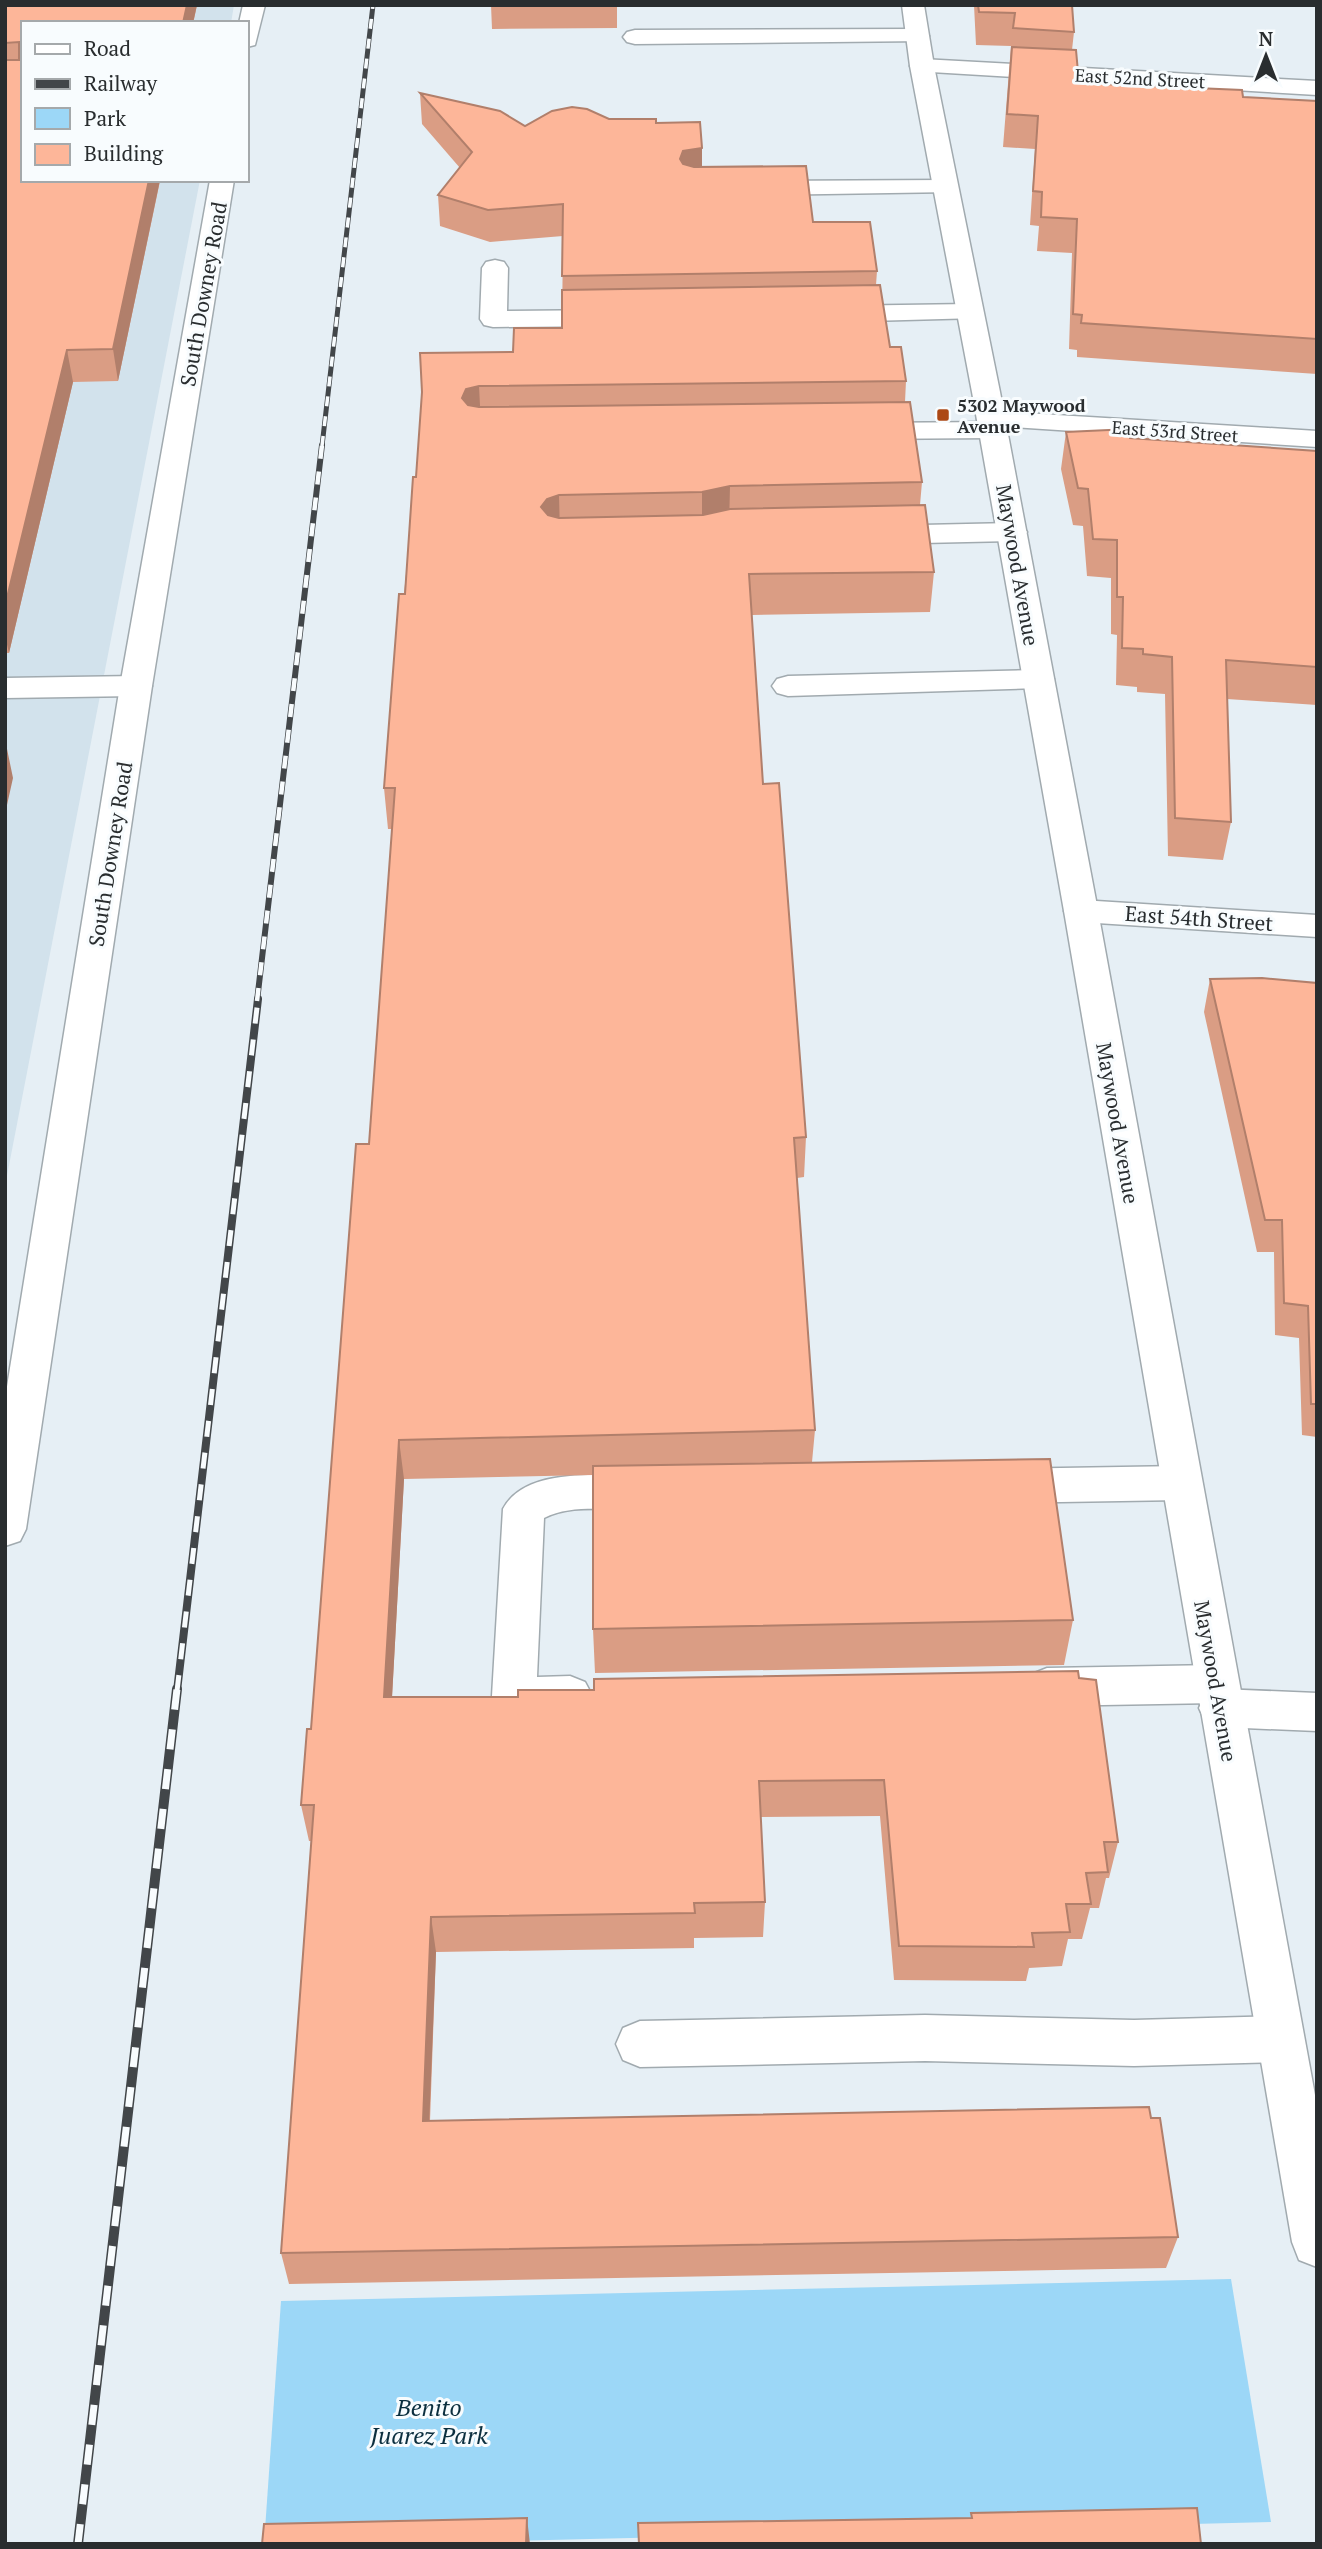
<svg xmlns="http://www.w3.org/2000/svg" width="1322" height="2549" viewBox="0 0 1322 2549" font-family="'PT Serif',serif">
	<style>
		.built { fill: #d2e2ec }
		.green { fill: #9cd7f7 }
		.lines { fill: none; stroke-linecap: round; stroke-linejoin: round }
		.service-casing { stroke: #a1aaaf; stroke-width: 3 }
		.minor-casing { stroke: #a1aaaf; stroke-width: 3 }
		.tertiary-casing { stroke: #a1aaaf; stroke-width: 3 }
		.secondary-casing { stroke: #a1aaaf; stroke-width: 3 }
		.service { fill: #fff; fill-rule: evenodd }
		.minor { fill: #fff; fill-rule: evenodd }
		.tertiary { fill: #fff; fill-rule: evenodd }
		.secondary { fill: #fff; fill-rule: evenodd }
		.rail-far3-casing { stroke: #424649; stroke-width: 5 }
		.rail-far2-casing { stroke: #424649; stroke-width: 6 }
		.rail-far1-casing { stroke: #424649; stroke-width: 8 }
		.rail-casing { stroke: #424649; stroke-width: 10 }
		.rail-far3 { stroke: #f8fcfe; stroke-width: 3.5; stroke-dasharray: 10; stroke-linecap: butt }
		.rail-far2 { stroke: #f8fcfe; stroke-width: 4.5; stroke-dasharray: 13; stroke-linecap: butt }
		.rail-far1 { stroke: #f8fcfe; stroke-width: 5; stroke-dasharray: 16; stroke-linecap: butt }
		.rail { stroke: #f8fcfe; stroke-width: 7; stroke-dasharray: 20; stroke-linecap: butt }
		.wall { fill: #da9d84 }
		.shaded-wall { fill: #b17f6b }
		.building { fill: #fdb699; stroke: #b17f6b; stroke-width: 2 }
		.poi-dot { fill: #ac4814; stroke: #f8fcfe; stroke-width: 2.5 }
		.labels { text-anchor: middle; dominant-baseline: central; stroke-width: 6; stroke-linejoin: round; paint-order: stroke }
		.far-street-label { font-size: 18px; fill: #292d2f; stroke: #f8fcfe }
		.far-poi-label { font-size: 18px; font-weight: bold; fill: #292d2f; stroke: #f8fcfe; text-anchor: start }
		.street-label { font-size: 21px; fill: #292d2f; stroke: #f8fcfe }
		.near-park-label { font-size: 24px; font-style: italic; fill: #0b2f3f; stroke: #f8fcfe }
	</style>
	<rect width="100%" height="100%" fill="#e6eff5"/>
	<!-- built -->
	<path class="built" d="M5,5H234L231,23H23V180H200L5,1186Z"/>
	<!-- green -->
	<path class="green" d="M1231,2279L1271,2522L391,2544H264L281,2301Z"/>
	<g class="lines">
		<defs>
			<path id="service" d="M917,29L925,31L929,36L925,41L635,44L627,42L623,37L627,32L635,30Z
				M945,180L954,182L957,187L954,192L755,195L746,193L743,188L746,183L755,181Z
				M495,260L504,262L508,268L507,311L615,310L624,312L628,318L624,324L615,326L493,327L484,325L480,319L482,268L486,262Z
				M970,304L979,306L983,312L979,318L832,322L823,320L819,314L823,308L832,306Z
				M993,422L1003,424L1007,430L1003,436L993,438L862,439L852,437L848,431L852,425L862,423Z
				M1012,523L1022,526L1027,532L1022,538L1012,541L877,544L867,541L862,535L867,529L877,526Z
				M1038,670L1049,672L1054,679L1049,686L1038,688L788,696L777,693L772,686L777,679L788,676Z
				M136,676L147,679L152,686L147,693L136,696L5,698V678Z
				M1181,1466L1196,1471L1202,1483L1196,1495L1181,1500L1001,1503L986,1498L980,1486L986,1474L1001,1469Z
				M644,1475L659,1480L665,1492L659,1504C621,1516 579,1500 544,1518L537,1677L570,1676L585,1682L592,1695L585,1708C560,1717 524,1718 499,1709L492,1696L503,1509C525,1466 603,1476 644,1475Z
				M1216,1665L1231,1671L1238,1684L1231,1697L1216,1703L1047,1706L1032,1700L1025,1687L1032,1674L1047,1668Z
				M925,2015L1134,2020L1280,2016L1297,2023L1304,2039L1297,2055L1280,2062L1134,2066L925,2061L640,2067L623,2060L616,2044L623,2028L640,2021Z"/>
			<path id="minor" d="M922,59L1317,81V95L914,71L910,66L914,61Z
				M991,411L1317,431V447L981,425L977,419L981,413Z
				M1081,900L1317,915V937L1081,922L1069,919L1064,911L1069,903Z
				M1221,1689L1317,1693V1731L1221,1727L1205,1721L1199,1708L1205,1695Z"/>
			<path id="tertiary" d="M902,5H924L934,66L1000,392L1098,911L1317,2106V2267L1299,2260L1292,2242L1064,911L972,392L910,66Z"/>
			<path id="secondary" d="M243,5H265L255,45L247,47V23H239Z
				M210,180H234L152,686L26,1529L20,1541L5,1546V1399L120,686Z"/>
		</defs>
		<!-- service casing -->
		<use href="#service" class="service-casing"/>
		<!-- minor casing -->
		<use href="#minor" class="minor-casing"/>
		<!-- tertiary casing -->
		<use href="#tertiary" class="tertiary-casing"/>
		<!-- secondary casing -->
		<use href="#secondary" class="secondary-casing"/>
		<!-- service -->
		<use href="#service" class="service"/>
		<!-- minor -->
		<use href="#minor" class="minor"/>
		<!-- tertiary -->
		<use href="#tertiary" class="tertiary"/>
		<!-- secondary -->
		<use href="#secondary" class="secondary"/>
		<defs>
			<path id="rail-far3" d="M322,446L373,5"/>
			<path id="rail-far2" d="M257,1001L322,445"/>
			<path id="rail-far1" d="M177,1691L258,999"/>
			<path id="rail" d="M78,2544L177,1689"/>
		</defs>
		<!-- rail-far3 casing -->
		<use href="#rail-far3" class="rail-far3-casing"/>
		<!-- rail-far2 casing -->
		<use href="#rail-far2" class="rail-far2-casing"/>
		<!-- rail-far1 casing -->
		<use href="#rail-far1" class="rail-far1-casing"/>
		<!-- rail casing -->
		<use href="#rail" class="rail-casing"/>
		<!-- rail-far3 -->
		<use href="#rail-far3" class="rail-far3"/>
		<!-- rail-far2 -->
		<use href="#rail-far2" class="rail-far2"/>
		<!-- rail-far1 -->
		<use href="#rail-far1" class="rail-far1"/>
		<!-- rail -->
		<use href="#rail" class="rail"/>
	</g>
	<!-- wall -->
	<path class="wall" d="M5,5H197L118,381L73,382L9,653H5Z
		M491,5H617V28L492,29Z
		M974,5H1072L1074,32L1072,50L1079,83L1243,97L1317,101V374L1077,357V350L1069,349L1072,253L1037,251L1039,226L1030,225L1035,149L1003,147L1011,46L976,45Z
		M420,93L525,126L609,119L656,123L702,167L813,222L877,271L876,285L890,347L906,381L905,402L922,482L920,505L934,572L930,612L752,615L763,784L806,1137L804,1177L797,1178L815,1430L812,1462L1073,1620L1064,1665L595,1673L593,1629V1475L404,1479L392,1697H518L594,1690L1079,1678L1118,1842L1109,1878H1106L1099,1908H1090L1082,1939H1068L1062,1966L1029,1968L1026,1981L894,1980L880,1816L761,1817L765,1902L763,1937L694,1938V1948L436,1952L430,2121L1151,2118L1178,2237L1166,2268L289,2284L281,2253L311,1841H309L301,1805L311,1729L369,1144L392,829H388L384,788L416,477L422,392L513,352L562,328L563,236L490,242L440,226L438,195L460,168L422,124Z
		M1066,432L1317,451V705L1227,699L1231,822L1223,860L1168,856L1165,694L1137,692V687L1116,685L1117,635L1111,634V578L1087,576L1083,526L1073,525L1061,469Z
		M1210,979L1317,983V1437L1302,1435L1299,1338L1275,1335L1274,1252H1257L1204,1012Z"/>
	<!-- shaded-wall -->
	<path class="shaded-wall" d="M187,5H197L193,23H183Z
		M702,148V179L683,183L680,159L683,151Z
		M149,180H160L118,381L113,349Z
		M67,350L73,382L9,653L5,636V606Z
		M479,386L481,425L462,398L466,389Z
		M730,486L729,526L702,532V492Z
		M559,495L560,535L541,507L547,499Z
		M6,744L13,778L5,814V746Z
		M399,1440L404,1479L390,1734L384,1697Z
		M431,1917L436,1952L428,2153L423,2121Z
		M527,2518L530,2544H526Z"/>
	<!-- building -->
	<path class="building" d="M5,5H187L183,23H23V180H149L113,349L67,350L5,606V60H19V42L5,43Z
		M978,5H1072L1074,32L1013,28L1015,13L979,12Z
		M1012,47L1076,50L1079,83L1242,90L1243,97L1317,101V339L1081,323L1082,315L1073,314L1077,219L1041,217L1042,192L1033,191L1038,116L1007,114Z
		M420,93L500,111L525,126L552,111L572,107L587,109L609,119H656V123L700,122L702,148L683,151L680,159L683,164L694,167L806,166L813,222H870L877,271L562,276L563,204L488,210L438,195L472,152Z
		M880,285L890,347H901L906,381L479,386L466,389L462,398L468,405L479,407L910,402L922,482L730,486L702,492L559,495L547,499L541,507L548,515L559,518L703,515L730,509L925,505L934,572L749,574L763,784L779,783L806,1137L794,1138L815,1430L399,1440L384,1697H518V1690H594V1679L1078,1671L1079,1678L1096,1680L1118,1842H1104L1108,1872L1086,1873L1091,1904H1066L1070,1932L1032,1933L1034,1947L899,1946L884,1780L759,1781L765,1902L694,1903L695,1913L431,1917L423,2121L1149,2107L1151,2118H1160L1178,2237L281,2253L314,1805H301L307,1729H311L356,1144H369L395,788H384L399,594H405L413,477H416L422,392L420,353L513,352L514,328H562V290Z
		M1130,429V438L1317,451V667L1226,660L1231,822L1175,818L1172,657L1143,654V649L1122,648L1123,597H1117V540L1093,539L1088,489L1078,488L1066,432Z
		M1262,978L1317,983V1404H1311L1308,1306L1284,1303L1282,1220H1265L1210,979Z
		M1050,1459L1073,1620L593,1629V1466Z
		M1197,2508L1201,2544H639L638,2523L972,2518L971,2513Z
		M527,2518L526,2544H262L264,2524Z"/>
	<!-- markers -->
	<rect class="poi-dot" x="936" y="408" width="14" height="14" rx="3.5"/>
	<g class="labels">
		<!-- far-street labels -->
		<g class="far-street-label">
			<text transform="translate(1140 78) rotate(3)">East 52nd Street</text>
			<text transform="translate(1175 431) rotate(4)">East 53rd Street</text>
		</g>
		<!-- far-poi labels -->
		<g class="far-poi-label">
			<text x="957" y="405">5302 Maywood<tspan x="957" dy="21">Avenue</tspan></text>
		</g>
		<!-- street labels -->
		<g class="street-label">
			<text transform="translate(203 294) rotate(-80)">South Downey Road</text>
			<text transform="translate(1018 565) rotate(80)">Maywood Avenue</text>
			<text transform="translate(110 854) rotate(-81)">South Downey Road</text>
			<text transform="translate(1199 918) rotate(4)">East 54th Street</text>
			<text transform="translate(1118 1123) rotate(80)">Maywood Avenue</text>
			<text transform="translate(1216 1681) rotate(80)">Maywood Avenue</text>
		</g>
		<!-- near-park labels -->
		<g class="near-park-label">
			<text x="429" y="2407">Benito<tspan x="429" dy="28">Juarez Park</tspan></text>
		</g>
	</g>
	<!-- border -->
	<rect width="1322" height="2549" fill="none" stroke="#292d2f" stroke-width="14"/>
	<!-- legend -->
	<rect x="21" y="21" width="228" height="161" fill="#f8fcfe" stroke="#a5a9ab" stroke-width="2"/>
	<rect x="35" y="44" width="35" height="10" fill="#ffffff" stroke="#a5a9ab" stroke-width="2"/>
	<text x="84" y="56" font-size="21" fill="#292d2f">Road</text>
	<rect x="35" y="79" width="35" height="10" fill="#424649" stroke="#a5a9ab" stroke-width="2"/>
	<text x="84" y="91" font-size="21" fill="#292d2f">Railway</text>
	<rect x="35" y="108" width="35" height="21" fill="#9cd7f7" stroke="#a5a9ab" stroke-width="2"/>
	<text x="84" y="126" font-size="21" fill="#292d2f">Park</text>
	<rect x="35" y="144" width="35" height="21" fill="#fdb699" stroke="#a5a9ab" stroke-width="2"/>
	<text x="84" y="161" font-size="21" fill="#292d2f">Building</text>
	<!-- north arrow -->
	<g transform="translate(1266 56)" stroke="#f8fcfe" stroke-width="5" paint-order="stroke">
	<path d="M0-5L12 26L0 18L-12 26Z" fill="#292d2f"/>
	<text y="-10" font-size="19" font-weight="bold" text-anchor="middle" fill="#292d2f">N</text>
	</g>
</svg>
